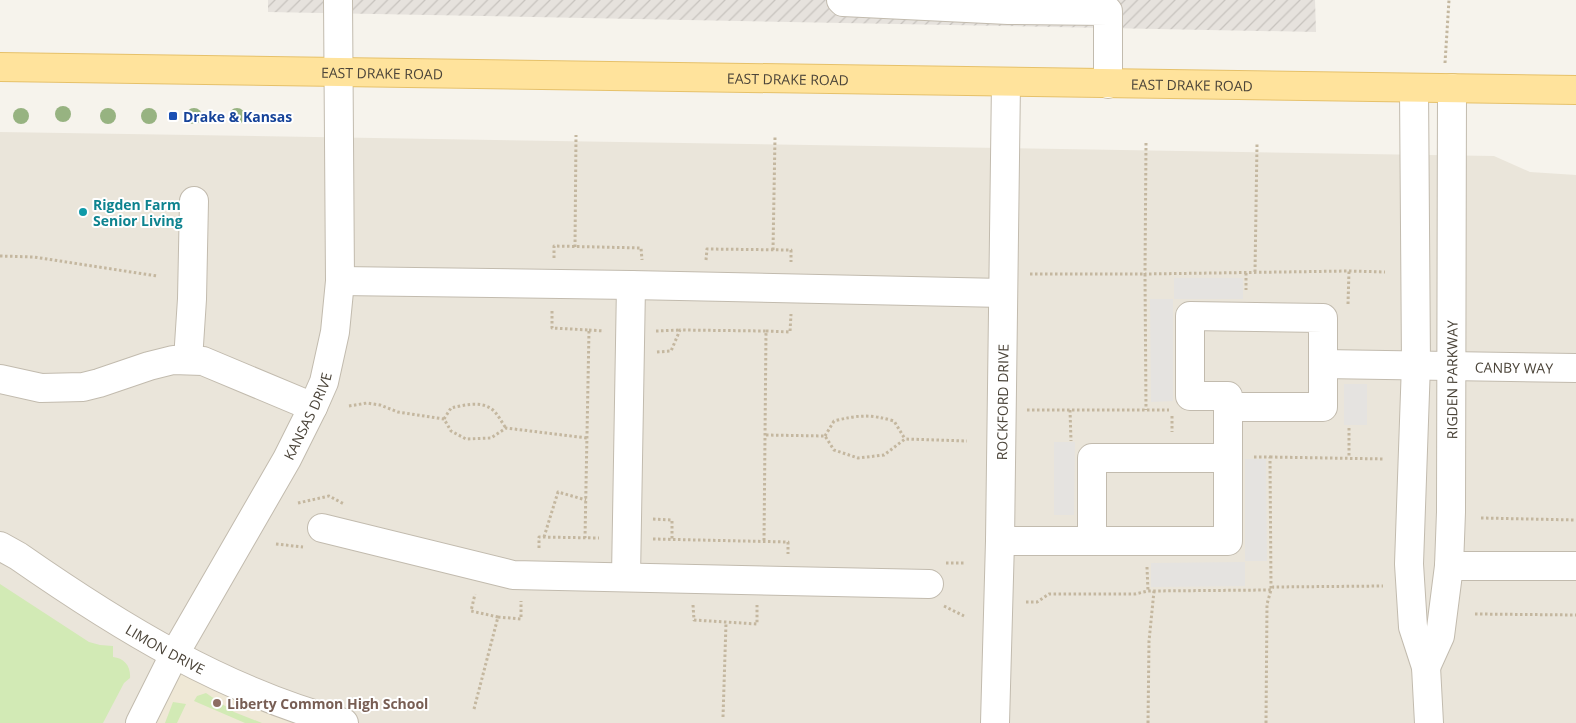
<svg xmlns="http://www.w3.org/2000/svg" width="1576" height="723" viewBox="0 0 1576 723" font-family="'Open Sans',sans-serif">
	<style>
		.residential { fill: #eae5da }
		.industrial { fill: url(#industrial-furrows) }
		.education { fill: #efe8d6 }
		.green { fill: #d2eab5 }
		.parking { fill: #e5e3e0 }
		.lines { fill: none; stroke-linecap: round; stroke-linejoin: round }
		.minor-casing { stroke: #c2bbae; stroke-width: 30 }
		.major-casing { stroke: #e6c16a; stroke-width: 30 }
		.path { stroke: #c4b79f; stroke-width: 3; stroke-dasharray: 2.5 2.5; stroke-linecap: butt }
		.minor { stroke: #fff; stroke-width: 28 }
		.major { stroke: #ffe39c; stroke-width: 28 }
		.tree { fill: #97b381 }
		.transit-dot { fill: #1a4fb4; stroke: #fff; stroke-width: 2 }
		.culture-dot { fill: #0f9aa8; stroke: #fff; stroke-width: 2 }
		.education-dot { fill: #8d6e63; stroke: #fff; stroke-width: 2 }
		.labels { text-anchor: middle; dominant-baseline: central; stroke-width: 4; stroke-linejoin: round; paint-order: stroke }
		.street-label { font-size: 14px; fill: #4b4439; stroke: #fff }
		.transit-label { font-size: 14px; font-weight: bold; fill: #164399; stroke: #fff; text-anchor: start }
		.culture-label { font-size: 14px; font-weight: bold; fill: #0d838f; stroke: #fff; text-anchor: start }
		.education-label { font-size: 14px; font-weight: bold; fill: #785e54; stroke: #fff; text-anchor: start }
	</style>
	<defs>
		<pattern id="industrial-furrows" width="10" height="10" patternUnits="userSpaceOnUse" patternTransform="scale(1.25)"><rect width="10" height="10" fill="#e6e2dd"/><path d="M-1 1l2-2M0 10L10 0M9 11l2-2" fill="none" stroke="#c7c3be"/></pattern>
	</defs>
	<rect width="100%" height="100%" fill="#f6f3ec"/>
	<!-- residential -->
	<path class="residential" d="M0,132L1494,156L1530,172L1576,175V723H0Z"/>
	<!-- industrial -->
	<path class="industrial" d="M268,0H1315L1316,32L268,12Z"/>
	<!-- education -->
	<path class="education" d="M174,655L344,723H140Z"/>
	<!-- green -->
	<path class="green" d="M0,584L89,642L100,645L113,646V657C124,658 131,666 130,678L124,683L103,723H0Z
		M206,693L234,712L262,723H245L194,701L197,696Z
		M173,702L186,704L177,723H165Z"/>
	<!-- parking -->
	<path class="parking" d="M1174,278H1243V299H1174Z
		M1150,299H1173V401L1151,402Z
		M1344,384H1367V425H1344Z
		M1054,442H1075L1074,515H1054Z
		M1245,459H1266L1267,561H1245Z
		M1245,562V586L1151,587V563Z"/>
	<g class="lines">
		<defs>
			<g id="minor">
				<path d="M841,0L843,2L1008,10L1108,11V84"/>
				<path d="M1414,88L1416,364L1409,564L1413,627L1426,667L1429,723"/>
				<path d="M340,281L631,285L1003,293"/>
				<path d="M188,360L192,299L194,201"/>
				<path id="s1" d="M1323,364L1576,368"/>
				<path d="M0,379L41,388L83,387L99,383L149,366L173,360L203,361L313,407"/>
				<path d="M322,528L513,575L929,584"/>
				<path d="M1000,541H1228V396H1190V316L1323,318V407H1228"/>
				<path d="M1092,541V458H1228"/>
				<path id="s2" d="M0,546L18,556C120,627 224,691 344,723"/>
				<path d="M1449,566H1576"/>
				<path d="M626,577L631,285"/>
				<path id="s3" d="M1426,667L1440,636L1449,566L1451,512L1452,88"/>
				<path id="s4" d="M140,723L174,655L287,459L313,407L324,382L335,332L340,281L338,0"/>
				<path id="s5" d="M995,723L1000,541L1006,82"/>
			</g>
			<g id="major">
				<path id="s6" d="M0,67L1576,90"/>
			</g>
		</defs>
		<!-- minor casing -->
		<use href="#minor" class="minor-casing"/>
		<!-- major casing -->
		<use href="#major" class="major-casing"/>
		<!-- path -->
		<path class="path" d="M1445,63L1449,0
			M1146,143L1145,274L1349,271L1385,272
			M575,247L576,135
			M773,250L775,137
			M0,256L34,257L157,276
			M554,258V246L641,248L642,260
			M706,260L707,249L791,250V262
			M1255,272L1257,144
			M1246,273V290
			M1030,274H1145L1146,410
			M1348,304L1349,271
			M552,311V328L589,330L585,538
			M589,330L604,331
			M656,331L680,330
			M766,331L790,332L791,314
			M657,352L671,351L680,330L766,331L764,542
			M349,406L367,403L380,405L398,412L444,419L451,431L466,439L491,438L506,428L587,438
			M1027,410H1169
			M1070,410L1071,441
			M1172,416V432
			M444,419L451,408C464,405 483,400 494,411C499,416 502,423 506,428
			M1349,428V458
			M766,435L825,436L834,450L858,458L884,455L905,439L967,441
			M825,436L834,421C857,415 871,414 894,421L905,439
			M1254,457H1270L1271,590L1267,604L1266,723
			M1270,457L1385,459
			M298,503L329,496L344,504
			M1481,518L1576,520
			M653,519L672,520V539
			M544,537L558,492L586,500
			M653,539L788,542V554
			M276,544L303,547
			M539,548V537L599,538
			M946,563H965
			M1147,567L1148,591
			M1026,602H1037L1049,594H1135L1148,591L1271,590L1273,587L1383,586
			M693,605L694,620L757,624V605
			M944,606L964,616
			M1475,614L1576,615
			M498,617L521,619V601
			M474,709L498,617L471,611L475,594
			M723,717L726,623
			M1148,723L1149,641L1154,591"/>
		<!-- minor -->
		<use href="#minor" class="minor"/>
		<!-- major -->
		<use href="#major" class="major"/>
	</g>
	<!-- trees -->
	<g class="tree">
		<circle cx="63" cy="114" r="8"/>
		<circle cx="21" cy="116" r="8"/>
		<circle cx="108" cy="116" r="8"/>
		<circle cx="149" cy="116" r="8"/>
		<circle cx="194" cy="116" r="8"/>
		<circle cx="237" cy="116" r="8"/>
	</g>
	<!-- markers -->
	<rect class="transit-dot" x="168" y="111" width="10" height="10" rx="2.5"/>
	<circle class="culture-dot" cx="83" cy="212" r="5"/>
	<circle class="education-dot" cx="217" cy="703" r="5"/>
	<g class="labels">
		<!-- street labels -->
		<g class="street-label">
			<text stroke="none"><textPath href="#s6" startOffset="382">EAST DRAKE ROAD</textPath></text>
			<text stroke="none"><textPath href="#s6" startOffset="788">EAST DRAKE ROAD</textPath></text>
			<text stroke="none"><textPath href="#s6" startOffset="1192">EAST DRAKE ROAD</textPath></text>
			<text stroke="none"><textPath href="#s1" startOffset="191">CANBY WAY</textPath></text>
			<text stroke="none"><textPath href="#s3" startOffset="291">RIGDEN PARKWAY</textPath></text>
			<text stroke="none"><textPath href="#s5" startOffset="321">ROCKFORD DRIVE</textPath></text>
			<text stroke="none"><textPath href="#s4" startOffset="350">KANSAS DRIVE</textPath></text>
			<text stroke="none"><textPath href="#s2" startOffset="195">LIMON DRIVE</textPath></text>
		</g>
		<!-- transit labels -->
		<g class="transit-label">
			<text x="183" y="116">Drake &amp; Kansas</text>
		</g>
		<!-- culture labels -->
		<g class="culture-label">
			<text x="93" y="204">Rigden Farm<tspan x="93" dy="16">Senior Living</tspan></text>
		</g>
		<!-- education labels -->
		<g class="education-label">
			<text x="227" y="703">Liberty Common High School</text>
		</g>
	</g>
</svg>
